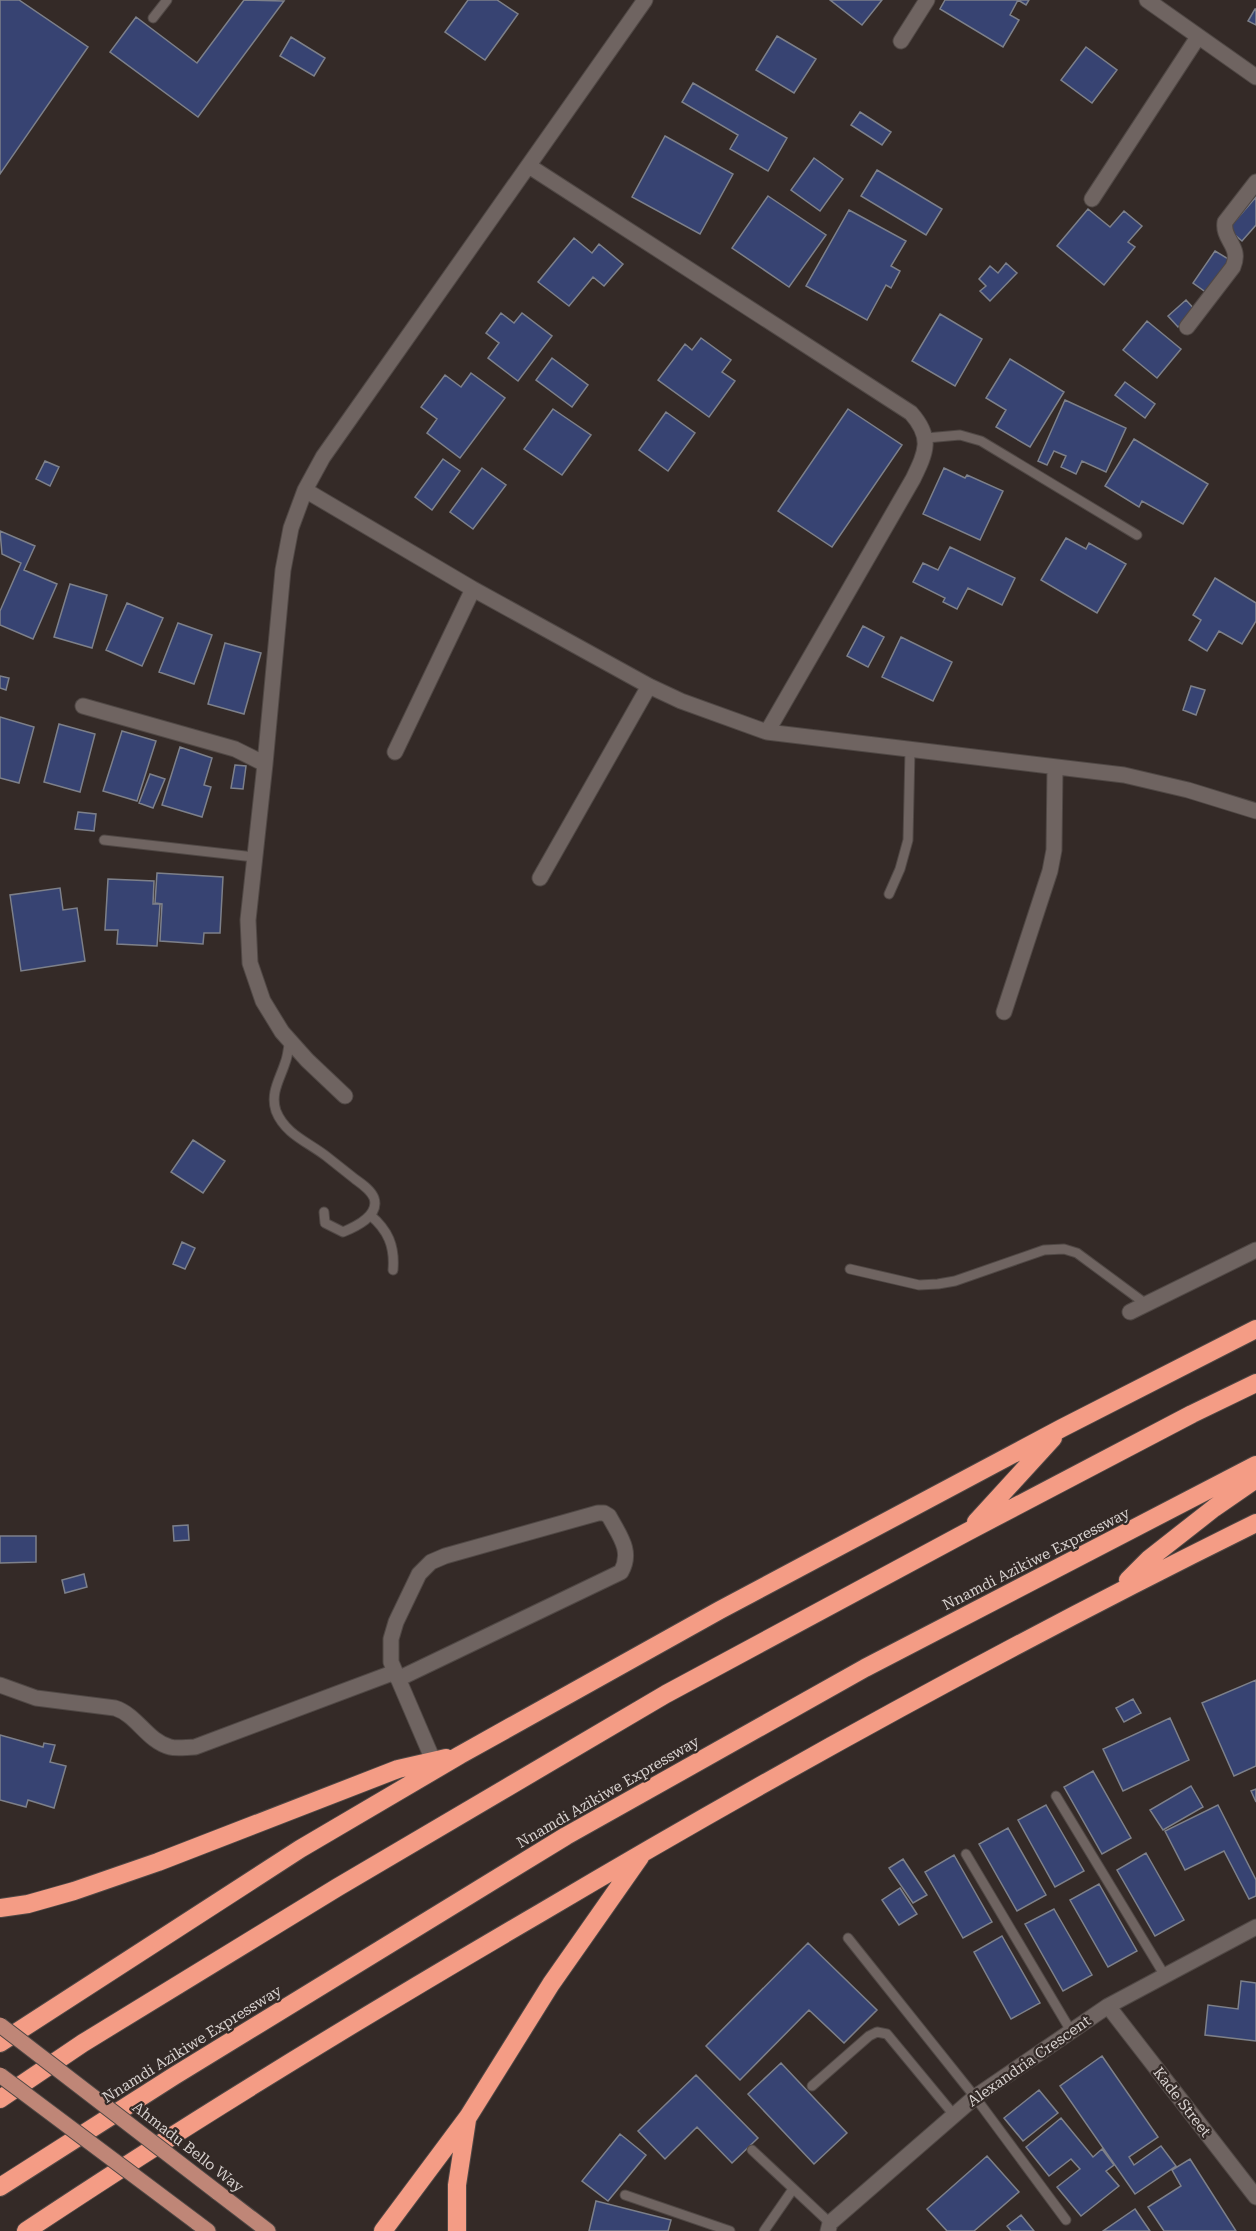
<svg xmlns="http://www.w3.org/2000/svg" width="1256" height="2231" viewBox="0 0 1256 2231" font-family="'Roboto Serif',serif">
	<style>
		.building { fill: #374372; stroke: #7d808a; stroke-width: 1.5 }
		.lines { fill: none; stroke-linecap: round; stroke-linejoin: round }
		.lane-casing { stroke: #504845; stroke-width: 11 }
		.street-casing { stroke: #504845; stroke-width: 17 }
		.primary-casing { stroke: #504845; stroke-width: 17 }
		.highway-casing { stroke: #504845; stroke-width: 20 }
		.lane { stroke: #6f6461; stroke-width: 9 }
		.street { stroke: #6f6461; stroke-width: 15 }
		.primary { stroke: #bf8677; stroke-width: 15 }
		.highway { stroke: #f49c85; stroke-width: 18 }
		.primary-bridge-casing { stroke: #504845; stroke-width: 17; stroke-linecap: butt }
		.primary-bridge { stroke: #bf8677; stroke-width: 15 }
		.labels { text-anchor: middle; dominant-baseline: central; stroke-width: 4.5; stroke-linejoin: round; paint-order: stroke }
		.street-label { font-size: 15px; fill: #d7d1cf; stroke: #342a27 }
	</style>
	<rect width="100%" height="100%" fill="#342a27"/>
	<!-- building -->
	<path class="building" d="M0,0H19L88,47L0,174Z
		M244,0L284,1L198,117L110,52L136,17L197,63Z
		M468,0H497L518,14L485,60L445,32Z
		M830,0H882L862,25Z
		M945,0H1029L1026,5L1018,0L1010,15L1019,20L1003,47L940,9Z
		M1255,9H1256V25L1248,21Z
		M777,36L816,59L794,93L756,70Z
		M291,37L325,58L314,76L280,56Z
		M1086,47L1117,70L1092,103L1061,80Z
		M693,83L787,138L768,171L730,149L738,135L682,102Z
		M860,112L891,132L882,145L851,125Z
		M665,136L733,174L700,234L632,197Z
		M814,158L843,179L820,211L791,190Z
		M877,170L942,209L926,235L861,196Z
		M768,196L826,235L789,287L732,248Z
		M1256,197V225L1242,241L1228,229Z
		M1088,209L1110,227L1124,211L1142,226L1128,242L1135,247L1104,285L1057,246Z
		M849,210L906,241L891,266L900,271L891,288L886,285L867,320L806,286Z
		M574,238L592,253L599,244L623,264L604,286L593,277L569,306L538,282Z
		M1215,251L1230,260L1207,293L1193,283Z
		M1006,263L1017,273L990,301L980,291L986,286L979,279L990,266L998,273Z
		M1186,300L1196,311L1178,327L1168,316Z
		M501,313L514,323L522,313L552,336L518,381L488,358L499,343L486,333Z
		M940,314L982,339L955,386L912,361Z
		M1147,321L1181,349L1157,378L1123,350Z
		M701,338L731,360L722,372L735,381L709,417L658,380L685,344L692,350Z
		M552,358L588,385L572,407L536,380Z
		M1010,359L1064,392L1030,447L996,427L1006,410L986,398Z
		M471,373L505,398L460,458L427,433L437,419L421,407L445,375L461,387Z
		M1125,382L1155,404L1145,418L1115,395Z
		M1065,400L1126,428L1106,472L1082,461L1076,474L1061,467L1066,456L1054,451L1047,465L1038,461Z
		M553,409L591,435L562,475L524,449Z
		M848,409L902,445L832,547L778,511Z
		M666,412L695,433L668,471L639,450Z
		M1134,439L1208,484L1183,524L1142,501L1139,507L1105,486Z
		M443,459L460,471L432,510L415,497Z
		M45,461L59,467L50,486L36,479Z
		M482,468L506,485L473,529L450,512Z
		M944,468L965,478L967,475L1003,491L980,540L923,514Z
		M0,531L35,546L24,570L57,584L33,639L0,625V611L21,563L2,554Z
		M1066,538L1086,549L1089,543L1126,564L1097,613L1041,580Z
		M950,547L1015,578L1002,605L968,588L957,609L943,602L945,598L913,582L923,563L938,570Z
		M1215,578L1256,603V621L1242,644L1219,631L1207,651L1189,640L1201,620L1193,615Z
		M70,584L107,595L92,648L54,637Z
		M127,603L163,618L142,666L106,650Z
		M178,623L212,635L194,684L159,672Z
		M863,626L884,637L868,667L847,656Z
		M901,637L952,662L933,701L882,677Z
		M225,643L261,653L244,714L208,704Z
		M0,676L9,678L6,690L0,688Z
		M1191,686L1205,690L1196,715L1183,710Z
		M0,717L34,727L19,783L0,778Z
		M59,724L95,734L80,792L44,782Z
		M122,731L156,741L137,801L103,791Z
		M180,747L212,758L204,785L211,787L202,817L162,805Z
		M235,765L246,766L243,789L231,788Z
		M150,774L165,779L153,808L139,803Z
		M78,812L96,814L94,831L75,829Z
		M157,873L223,877L220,933H204L203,944L160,941L162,904L155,903Z
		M108,879L154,881L153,904H160L157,946L117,944L118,930H105Z
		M60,888L63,910L77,908L85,961L21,971L10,895Z
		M193,1140L225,1161L203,1193L171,1172Z
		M182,1242L195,1248L185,1269L173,1264Z
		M188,1525L189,1540L174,1541L173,1526Z
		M0,1536H36V1562L0,1563Z
		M84,1574L87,1587L65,1593L62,1580Z
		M1256,1680V1766L1234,1776L1202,1703Z
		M1133,1699L1141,1713L1124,1722L1116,1708Z
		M1170,1718L1189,1760L1123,1791L1103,1749Z
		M0,1735L43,1747L44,1743L55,1745L50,1762L66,1766L54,1808L28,1800L26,1807L0,1800Z
		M1093,1771L1131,1838L1102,1854L1064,1787Z
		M1191,1786L1203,1807L1163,1830L1150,1810Z
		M1256,1789V1802L1251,1791Z
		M1046,1805L1084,1871L1055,1887L1018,1820Z
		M1218,1805L1256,1880V1896L1249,1899L1224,1851L1185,1870L1165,1831Z
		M1008,1828L1046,1895L1017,1911L979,1844Z
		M1146,1853L1184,1920L1155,1936L1117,1870Z
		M954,1855L992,1922L963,1938L925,1872Z
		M903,1859L927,1895L913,1903L889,1868Z
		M1099,1884L1137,1951L1108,1967L1070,1900Z
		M900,1888L917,1914L899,1925L882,1900Z
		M1054,1909L1092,1975L1063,1991L1025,1924Z
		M1002,1936L1040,2003L1011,2019L974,1952Z
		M808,1943L877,2010L844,2043L809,2010L740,2080L706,2046Z
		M1241,1981L1256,1983V2041L1205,2035L1208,2005L1238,2009Z
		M1102,2056L1158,2137L1129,2157L1134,2165L1161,2146L1176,2166L1135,2194L1060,2086Z
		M781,2063L847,2133L814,2164L748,2094Z
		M696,2075L758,2138L732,2163L697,2127L665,2159L638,2131Z
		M1039,2090L1058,2113L1023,2141L1004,2118Z
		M1061,2118L1093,2157L1102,2149L1114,2165L1106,2171L1119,2186L1081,2216L1057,2187L1080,2169L1071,2159L1049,2176L1026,2147Z
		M620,2134L646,2155L608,2201L582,2181Z
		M987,2156L1019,2192L974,2231H947L927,2209Z
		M1190,2159L1236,2231H1164L1148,2207L1181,2186L1172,2170Z
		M596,2201L671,2220L668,2231H589Z
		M1135,2209L1150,2231H1103Z
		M1021,2215L1034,2231H1011L1007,2226Z"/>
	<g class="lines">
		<defs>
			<path id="lane" d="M153,18L167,0
				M926,438L960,435L981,441L1137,535
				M104,840L254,857
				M889,894L900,869L908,840L910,750
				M290,1040C288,1048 288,1056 285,1063C280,1079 270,1093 276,1111C285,1134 308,1142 326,1156C336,1164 345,1171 355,1179C362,1184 371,1190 374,1198C380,1216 355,1227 343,1232L325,1223L324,1212
				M370,1215C388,1230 395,1246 393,1270
				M850,1269L919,1285L938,1284L955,1281L1044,1250L1064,1249L1077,1253L1146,1304
				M1056,1796L1165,1976
				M966,1854L1071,2031
				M848,1938L975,2097L1066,2220
				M812,2086L869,2036L877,2032L887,2034L954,2115
				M752,2150L830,2223
				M625,2195L730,2231
				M764,2231L793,2189"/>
			<path id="street" d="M1147,0L1256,77
				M901,41L927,0
				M529,166L911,413C933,438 926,452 913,479L767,732
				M1092,199L1198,37
				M1187,327L1233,267C1242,246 1222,240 1225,222L1256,182
				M305,490L473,589L649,686L681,701L767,732L1124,775L1188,790L1256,811
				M83,706L235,749L265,764
				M395,752L473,589
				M540,878L649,686
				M1004,1012L1050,871L1054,850L1055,767
				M345,1096L307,1060L282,1032L263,1001L250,963L248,920L265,764L283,570L291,528L305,490L323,457L645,0
				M1130,1312L1256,1250
				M398,1679L621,1572C633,1551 619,1535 609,1516L604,1513H598L445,1556L431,1562L419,1574L396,1622L391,1639V1662L433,1760
				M0,1685L36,1698L115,1708C137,1715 147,1741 170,1747C177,1749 187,1747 195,1747L395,1672
				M1108,2006L1256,2197
				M828,2231L830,2223L975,2097L1108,2006L1256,1927"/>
			<path id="primary" d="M217,2192L268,2231
				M196,2222L208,2231"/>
			<path id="highway" d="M976,1522L1053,1438
				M1128,1580L1149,1559L1214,1508L1256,1479
				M0,1908L28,1904L74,1891L158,1862L398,1769L446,1758
				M0,2043L300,1849L460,1755L720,1610L1062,1428L1256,1329
				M0,2099L83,2043L338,1887L666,1694L967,1532L1192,1414L1256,1383
				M0,2187L174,2076L566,1836L865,1668L1256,1465
				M26,2231C194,2119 367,2014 542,1912C775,1774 1013,1643 1256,1523
				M383,2231L468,2117L551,1984L640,1857
				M457,2231V2185L467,2120"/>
		</defs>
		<!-- lane casing -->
		<use href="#lane" class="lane-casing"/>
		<!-- street casing -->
		<use href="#street" class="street-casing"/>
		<!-- primary casing -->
		<use href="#primary" class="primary-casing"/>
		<!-- highway casing -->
		<use href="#highway" class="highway-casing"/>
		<!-- lane -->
		<use href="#lane" class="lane"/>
		<!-- street -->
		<use href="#street" class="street"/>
		<!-- primary -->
		<use href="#primary" class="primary"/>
		<!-- highway -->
		<use href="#highway" class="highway"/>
		<defs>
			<path id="primary-bridge" d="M0,2025L217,2192
				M0,2075L196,2222"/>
		</defs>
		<!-- primary-bridge casing -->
		<use href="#primary-bridge" class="primary-bridge-casing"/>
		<!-- primary-bridge -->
		<use href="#primary-bridge" class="primary-bridge"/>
	</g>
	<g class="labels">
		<!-- street labels -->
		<g class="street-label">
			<text transform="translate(1036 1559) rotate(-27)">Nnamdi Azikiwe Expressway</text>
			<text transform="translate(608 1792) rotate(-30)">Nnamdi Azikiwe Expressway</text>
			<text transform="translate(192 2044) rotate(-32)">Nnamdi Azikiwe Expressway</text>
			<text transform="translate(1029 2061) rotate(-35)">Alexandria Crescent</text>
			<text transform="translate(1182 2102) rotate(52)">Kade Street</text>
			<text transform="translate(188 2147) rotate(38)">Ahmadu Bello Way</text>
		</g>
	</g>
</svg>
